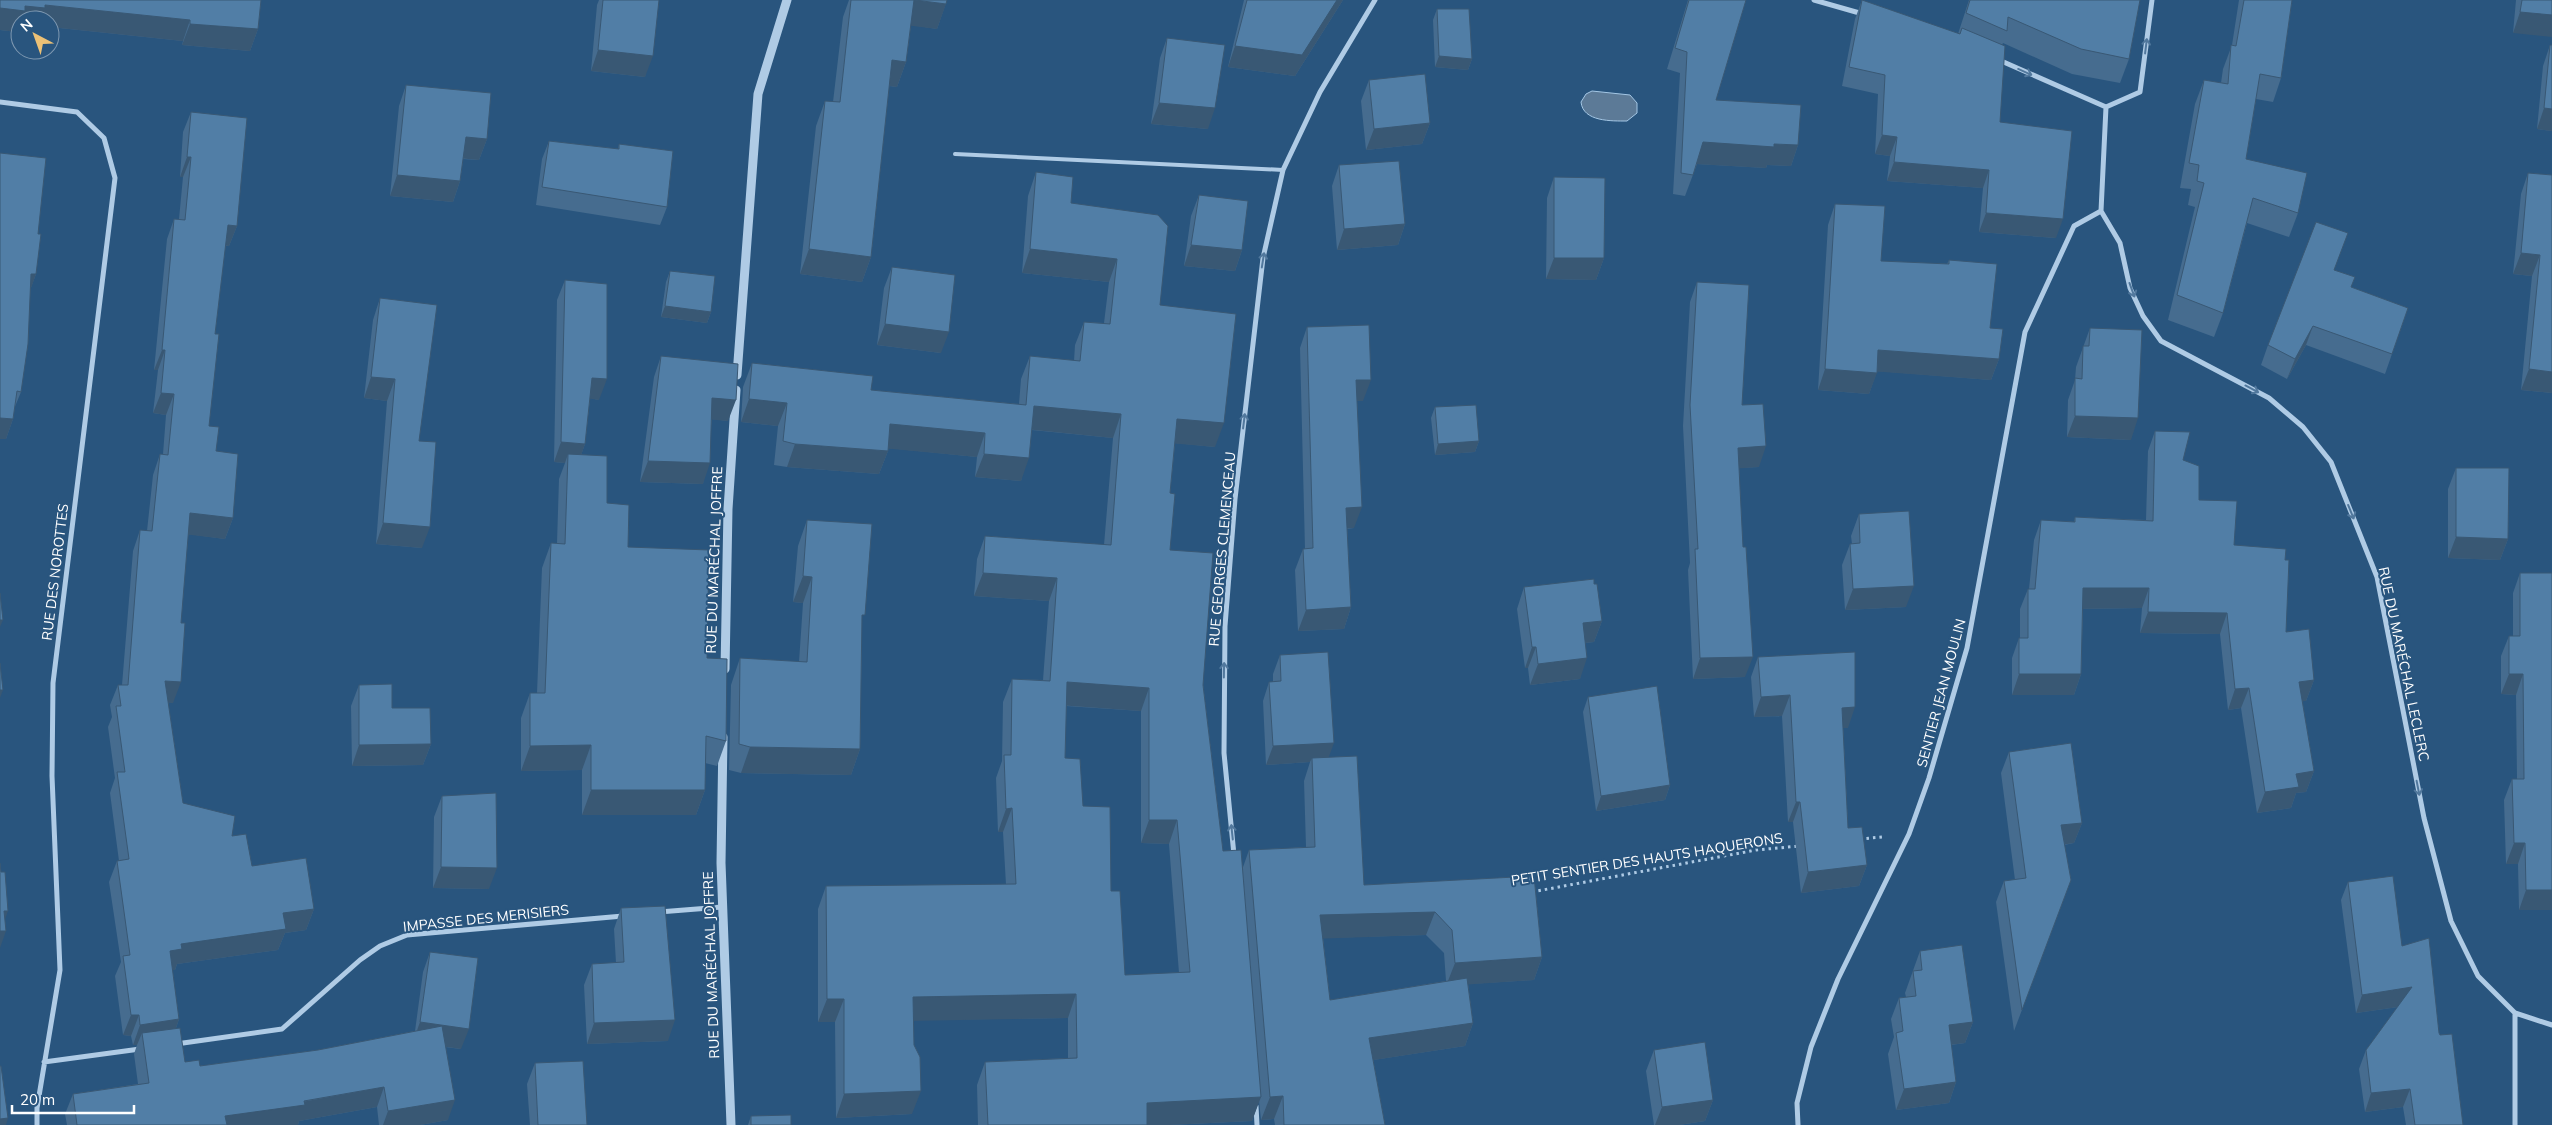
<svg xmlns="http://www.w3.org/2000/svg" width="2552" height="1125" viewBox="0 0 2552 1125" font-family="Mulish,sans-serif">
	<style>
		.water { fill: #5c7a97; stroke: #a4c7e5 }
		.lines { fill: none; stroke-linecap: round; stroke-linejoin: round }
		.path { stroke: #afcbe5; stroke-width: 3; stroke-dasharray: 2.5 4; stroke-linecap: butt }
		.service { stroke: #afcbe5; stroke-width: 4 }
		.minor { stroke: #afcbe5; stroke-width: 5 }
		.tertiary { stroke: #afcbe5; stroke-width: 9 }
		.wall { fill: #466c8f; fill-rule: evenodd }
		.shaded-wall { fill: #395874 }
		.building { fill: #517ea6; stroke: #395874; fill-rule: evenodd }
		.oneway { stroke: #51789d }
		.labels { text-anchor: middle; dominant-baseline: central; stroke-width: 4; stroke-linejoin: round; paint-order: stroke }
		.street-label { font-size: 14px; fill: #fff; stroke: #29557e }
	</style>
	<rect width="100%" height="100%" fill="#29557e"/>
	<!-- water -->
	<path class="water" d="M1592,91L1630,95L1637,103V113L1627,121C1612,121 1583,122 1581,102L1586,94Z"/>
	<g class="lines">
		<!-- path -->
		<path class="path" d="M1860,839L1882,837
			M1532,892L1756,850L1800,846"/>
		<!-- service -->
		<path class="service" d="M955,154L1283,170"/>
		<!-- minor -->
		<path class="minor" d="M1814,0L1863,14
			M1999,60L2106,107
			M0,102L77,112L104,138L115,178L53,683L52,776L60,970L37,1108V1125
			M2106,107L2101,211L2120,243L2130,288L2143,316L2161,341L2269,398L2303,427L2331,462L2377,577L2424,818L2451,921L2478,976L2515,1013L2552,1025
			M2106,107L2140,92L2152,0
			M1234,855L1224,753L1225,626L1235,499L1263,258L1283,170L1320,92L1375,0
			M659,912L722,907
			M2515,1013V1125
			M176,1044L282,1029L360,960L380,946L407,935L623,916
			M44,1062L140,1049
			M1256,1106L1257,1125
			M1798,1125L1797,1103L1811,1047L1838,979L1909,834L1929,778L1967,648L2025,332L2074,226L2101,211"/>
		<!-- tertiary -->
		<path class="tertiary" d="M737,375L758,94L787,0
			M725,669L728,509L736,390
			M723,737L721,863L731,1125"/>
	</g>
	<!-- wall -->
	<path class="wall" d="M0,0H261L258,29L250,51L182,45L183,41L50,27V20H20V27H19L17,32L0,30Z
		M599,0H659L645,77L591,71L597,5Z
		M849,0H947L937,29L911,25L906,62L897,87L889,86L871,257L862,282L800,274L816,126L825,101L833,102L843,17Z
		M1244,0H1343L1295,76L1228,67Z
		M1688,0H1746L1716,100L1798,145L1791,166L1767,165L1766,168L1697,164L1685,196L1673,194L1680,73L1667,69Z
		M1862,0L1958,34L1969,0H2140L2129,59L2120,83L2072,74L2003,43L2002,45L2000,122L2056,238L1979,232L1983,188L1887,181L1890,156L1875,154L1878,94L1842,86L1855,19Z
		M2239,0H2292L2281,78L2273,102L2256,99L2246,159L2298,213L2289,237L2247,223L2223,313L2214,337L2168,320L2195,207L2188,205L2191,189L2180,188L2195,104L2204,80L2221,83L2223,69L2232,45Z
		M2516,0H2552L2513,33Z
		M1437,9L1472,59L1468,70L1435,67L1433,20Z
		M1167,38L1208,129L1151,124L1160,58Z
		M2550,45H2552V131L2537,129L2543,66Z
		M1369,80L1430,123L1422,144L1366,150L1361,101Z
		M406,85L487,139L479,160L463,159L460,181L453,202L390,196L399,106Z
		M191,112L237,226L229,246H225L215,334L209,426L216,451L233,518L225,539L188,534L173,703L168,702L183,803L232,836L252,866L314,909L306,930L285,933L278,950L177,964L175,970H172L179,1019L176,1028L185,1062L200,1066L318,1050L415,1031L423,972L430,952L461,1049L445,1047L448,1120L420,1125H379L377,1107L299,1121L298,1125H67L65,1114L73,1094L138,1084L134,1054L137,1045H133L131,1036L123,1035L115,976L121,962L109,882L117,861H119L110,793L115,778L108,727L112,717L110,705L118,685H122L133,551L140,530L147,531L153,475L160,454H163L166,415L153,413L158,370H154L167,239L174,219H179L183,177H180L183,132Z
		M549,141L618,149L619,144L667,207L660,225L536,205L542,159Z
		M0,153L38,234L36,274L30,290L21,392L14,409L13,419L6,439H0Z
		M1339,165L1405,224L1398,245L1337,250L1332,186Z
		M1036,172L1071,203L1160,305L1215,447L1175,443L1170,493V550L1203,685L1223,851L1242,870L1249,850L1306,847L1304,781L1310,762L1266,765L1263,701L1269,682H1273V674L1280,655L1328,757L1364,885L1534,876L1542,957L1534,980L1468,984L1473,1023L1465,1046L1373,1060L1385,1125H1275L1274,1119L1261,1120L1259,1101L1252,1121L1169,1125H978L977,1085L985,1062L1068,1058V1018L913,1020L912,1114L836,1118L835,1022H818V909L826,886L1006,885L1003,832H998L996,778L1002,761L1003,702L1012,679L1043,680L1049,601L974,596L977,559L985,536L1104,545L1113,438L1032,430L1021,481L975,477L977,457L888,448V451L879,474L787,467L774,465L778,426L741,422L743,387L752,363L871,390L1019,404L1021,379L1030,356L1074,361L1075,345L1084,322L1104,323L1109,282L1022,273L1028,196ZM1066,706L1141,711V843L1169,844L1179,973L1125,975L1111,891L1083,806L1065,758ZM1426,935L1444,953L1446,981L1330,1000L1323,938Z
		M2528,173L2552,175V393L2521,390L2532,276L2513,274L2521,194Z
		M1554,177L1604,258L1596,280L1546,279L1547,198Z
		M1199,195L1242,250L1235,271L1184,266L1191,216Z
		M1835,204L1881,261L1947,264L1949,260L1990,328L1999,359L1991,380L1877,371L1869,394L1818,390L1828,225Z
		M892,267L941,353L877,345L884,288Z
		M2334,270L2355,277L2351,287L2408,308L2385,374L2306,345L2287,379L2261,365L2268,345Z
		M670,271L711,312L707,323L661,317L666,282Z
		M565,280L599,400L590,398L585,444L581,455L607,503L628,547L707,658L726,741L717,766L705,763V790L696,815H582V770L521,771V718L530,693H537L542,568L551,543H557L559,479L565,463L554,462L557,300Z
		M1697,282L1742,405L1759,467L1739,468L1745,677L1693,679L1688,570L1690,563L1683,426L1690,302Z
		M380,298L419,441L422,548L376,544L387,401L364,398L373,320Z
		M1307,327L1363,401H1357L1354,528L1347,529L1351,607L1344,629L1298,631L1295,570L1303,549H1305L1300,348Z
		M2090,328L2131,440L2067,437L2068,400L2075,380L2076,367Z
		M661,356L728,421L712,419L703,484L640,482L654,377Z
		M1435,407L1479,441L1475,452L1435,455L1431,418Z
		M2155,431L2183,460L2199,500L2234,545L2285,560L2286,632L2314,680L2306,701H2302L2314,771L2306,792L2296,793L2291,808L2257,813L2241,708L2228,710L2220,634L2140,633L2142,608L2083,609L2081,674L2074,695H2012V658L2019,638H2020V609L2028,589H2029L2034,540L2041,520L2074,522L2075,517L2146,520L2148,451Z
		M2456,468L2508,539L2500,560L2448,558V489Z
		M1859,514L1906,607L1845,610L1842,565L1850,544H1852L1851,536Z
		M807,520L862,622L860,749L851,775L741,773L729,770L731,685L740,658L799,662L803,603L793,602L798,546Z
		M2520,573L2552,910H2519L2518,864H2506L2504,800L2512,779H2517L2516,695L2501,694V656L2509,636H2513V593Z
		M1524,587L1602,621L1594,642L1585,643L1580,679L1530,685L1528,668H1525L1517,609Z
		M1758,657L1848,728H1843L1848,828L1867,865L1859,886L1801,893L1793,822H1788L1782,716L1754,717L1751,677Z
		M359,685L392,708L431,744L423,765L352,766L351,706Z
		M1588,697L1670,785L1665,800L1596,811L1583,712Z
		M2009,752L2082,823L2074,843L2064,845L2071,880L2014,1031L1996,902L2004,881L2015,880L2001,773Z
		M442,796L489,889L433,888L434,817Z
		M2348,882L2402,946L2439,1033L2463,1125H2406L2403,1107L2365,1112L2359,1069L2366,1050L2398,1007L2356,1013L2341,900Z
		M621,908L668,1041L587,1044L584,985L592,964L616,963L614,929Z
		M1920,951L1973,1022L1965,1043L1951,1045L1956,1082L1949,1103L1896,1110L1888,1054L1894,1037L1891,1019L1899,998L1906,997L1905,993Z
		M1654,1050L1713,1100L1705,1121L1679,1125H1654L1646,1071Z
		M535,1063L587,1125H530L527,1084Z
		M751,1116L791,1125H748Z"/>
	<!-- shaded-wall -->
	<path class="shaded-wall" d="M914,0L946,4L937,29L905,25Z
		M1337,0H1343L1295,76L1228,67L1235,46Z
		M45,5L190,20L183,41L50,27V20H20V27H19L17,32L0,30V8L25,6Z
		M2520,12L2552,15V37L2513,33Z
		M190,24L258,29L250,51L182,45Z
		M598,50L653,56L645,77L591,71Z
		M1439,56L1472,59L1468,70L1435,67Z
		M892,60L906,62L897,87L883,85Z
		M1159,103L1215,108L1208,129L1151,124Z
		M2544,108L2552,109V131L2537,129Z
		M1430,123L1422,144L1366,150L1374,129Z
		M1882,135L1897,137L1890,156L1875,154Z
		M466,137L487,139L479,160L458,158Z
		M1703,142L1774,144L1798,145L1791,166L1767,165L1766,168L1695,164Z
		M187,157H191L183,177H180Z
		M1894,162L1989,170L1983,188L1887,181Z
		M397,175L460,181L453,202L390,196Z
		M1986,213L2063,219L2056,238L1979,232Z
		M1405,224L1398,245L1337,250L1344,229Z
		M228,225L237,226L229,246L220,245Z
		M1191,245L1242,250L1235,271L1184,266Z
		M809,249L871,257L862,282L800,274Z
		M1030,249L1117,259L1109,282L1022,273Z
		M2521,253L2540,255L2532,276L2513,274Z
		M1554,258H1604L1596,280L1546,279Z
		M31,274H36L29,294Z
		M665,306L711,312L707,323L661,317Z
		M885,324L949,332L941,353L877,345Z
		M2313,326L2306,345L2287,379L2295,359Z
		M162,350H165L158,370H154Z
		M1878,350L1999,359L1991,380L1870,371Z
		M1825,369L1877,373L1869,394L1818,390Z
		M2529,369L2552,372V393L2521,390Z
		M371,377L395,379L387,401L364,398Z
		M592,378L607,379L599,400L585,398Z
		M1356,380H1371L1363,401H1348Z
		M161,393L174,394L166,415L153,413Z
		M712,398L736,400L728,421L705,419Z
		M749,399L787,403L778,426L741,422Z
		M1034,406L1121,414L1113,438L1025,429Z
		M2075,416L2138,418L2131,440L2067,437Z
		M0,418L13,419L6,439H0Z
		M1177,419L1224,423L1215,447L1169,443Z
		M890,424L985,433L977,457L882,448Z
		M1479,441L1475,452L1435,455L1438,444Z
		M561,442L585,444L578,464L568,454L565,463L554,462Z
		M795,444L888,451L879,474L787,467Z
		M1766,446L1759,467L1730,469L1738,448Z
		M984,454L1029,458L1021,481L975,477Z
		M648,461L710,463L703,484L640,482Z
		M1362,507L1354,528L1338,529L1346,508Z
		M190,513L233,518L225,539L183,534Z
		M383,523L430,527L422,548L376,544Z
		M2456,537L2508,539L2500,560L2448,558Z
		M983,573L1057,578L1049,601L974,596Z
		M803,576L812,577L803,603L793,602Z
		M1914,586L1906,607L1845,610L1853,589Z
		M2083,588H2149L2142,608L2076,609Z
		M1351,607L1344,629L1298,631L1306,610Z
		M2148,612L2227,613L2220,634L2140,633Z
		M0,620H3L0,627Z
		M1602,621L1594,642L1575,644L1583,623Z
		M1532,647H1536L1528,668H1525Z
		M1753,657L1745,677L1693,679L1700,658Z
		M1587,658L1580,679L1530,685L1538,664Z
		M2019,674H2081L2074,695H2012Z
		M2509,674H2523L2516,695L2501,694Z
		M2314,680L2306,701L2292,702L2299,682Z
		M165,681L181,682L173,703L158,702Z
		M1067,682L1149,688L1141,711L1058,705Z
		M2249,688L2241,708L2228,710L2235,689Z
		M0,690H3L0,698Z
		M1790,695L1782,716L1754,717L1761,697Z
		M1855,707L1848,728H1835L1842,708Z
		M1334,743L1327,762L1312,758L1310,762L1266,765L1273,746Z
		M431,744L423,765L352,766L359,745Z
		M591,745L582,770L521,771L530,746Z
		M750,747L860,749L851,775L741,773Z
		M2314,771L2306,792L2296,793L2291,808L2257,813L2265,792L2296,774Z
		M1670,785L1665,800L1596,811L1601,796Z
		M591,790H705L696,815H582Z
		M1796,802H1800L1793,822H1788Z
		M1012,808L1003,832H998L1006,809Z
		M1149,820H1177L1169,844L1141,843Z
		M2082,823L2074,843L2053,846L2061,825Z
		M2514,843H2525L2518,864H2506Z
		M1867,865L1859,886L1801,893L1808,872Z
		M441,867L497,868L489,889L433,888Z
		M2526,890H2552V910H2519Z
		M314,909L306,930L285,933L278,950L177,964L175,970L162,971L170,951L181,944L283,913Z
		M4,911H8L1,931H6L0,948V923Z
		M1435,912L1426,935L1311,939L1320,915Z
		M1542,957L1534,980L1446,986L1455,963Z
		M2412,987L2405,1006L2356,1013L2362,995Z
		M1076,994L1068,1018L905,1021L913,997Z
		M827,999H844L835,1022H818Z
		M131,1015H139L131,1036L123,1035Z
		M179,1019L172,1040L142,1033L137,1045H133L140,1025Z
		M675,1020L668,1041L587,1044L594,1023Z
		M420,1022L469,1029L461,1049L413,1042Z
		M1973,1022L1965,1043L1941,1046L1949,1025Z
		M1473,1023L1465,1046L1361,1062L1369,1038Z
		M1956,1082L1949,1103L1896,1110L1904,1089Z
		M384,1087L377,1107L299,1121L298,1125H222L225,1116Z
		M2410,1089L2403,1107L2365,1112L2371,1093Z
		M921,1091L912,1114L836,1118L844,1094Z
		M1283,1096L1274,1119L1261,1120L1270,1097Z
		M1261,1097L1252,1121L1169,1125H1139L1147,1103Z
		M455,1100L448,1120L420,1125H383L388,1111Z
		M1713,1100L1705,1121L1679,1125H1655L1662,1107Z
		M8,1118L6,1125H0V1119Z"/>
	<!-- building -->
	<path class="building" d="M0,0H261L258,29L190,24V20L45,5V8L25,6V11L0,8Z
		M603,0H659L653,56L598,50Z
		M851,0H914L906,62L892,60L871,257L809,249L825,101L840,102Z
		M915,0H947L946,4Z
		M1247,0H1337L1302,55L1235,46Z
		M1689,0H1746L1716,100L1801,105L1798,145L1774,144V147L1703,142L1693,175L1681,173L1687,52L1675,48Z
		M1862,0L1960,34L1962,28L2005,46L2000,122L2072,131L2063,219L1986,213L1989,170L1894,162L1897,137L1882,135L1885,75L1849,67Z
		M1970,0H2140L2129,59L2081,49L2008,17L2007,31L1966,13Z
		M2244,0H2292L2281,78L2260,74L2246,159L2307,173L2298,213L2253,198L2223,313L2177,295L2204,183L2197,181L2199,165L2189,163L2204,80L2228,84L2231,45L2236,46Z
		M2522,0H2552V15L2520,12Z
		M1437,9H1469L1472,59L1439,56Z
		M1167,38L1225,45L1215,108L1159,103Z
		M2550,45H2552V109L2544,108Z
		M1425,74L1430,123L1374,129L1369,80Z
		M406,85L491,93L487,139L466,137L460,181L397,175Z
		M191,112L247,118L237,226L228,225L215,334H219L209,426L219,427L216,451L238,454L233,518L190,513L181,623H185L181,682L165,681L183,803L235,816L232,836L246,834L252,866L306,858L314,909L283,913L286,929L181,944L182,949L170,951L179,1019L140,1025L139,1015H131L123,956L130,955L117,861L129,859L117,772H125L116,706H121L118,685H128L140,530L152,531L160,454L168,455L174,394L161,393L165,350H162L174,219L185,220L191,157H187Z
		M549,141L619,149V144L673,151L667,207L542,187Z
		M0,153L46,158L38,234H41L36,274H31L28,344L21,392L17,391L13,419L0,418Z
		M1399,161L1405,224L1344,229L1339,165Z
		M1036,172L1073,177L1071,203L1158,215L1168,226L1160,305L1236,314L1224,423L1177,419L1170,493L1175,494L1170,550L1213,553L1203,685L1223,851L1241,850L1261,1097L1147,1103V1125H988L985,1062L1077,1058L1076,994L913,997L914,1045L920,1057L921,1091L844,1094V999H827L826,886L1016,884L1012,808L1006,809L1004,755H1011L1012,679L1050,681L1057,578L983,573L985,536L1111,545L1121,414L1034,406L1029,458L984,454L985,433L890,424L888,451L795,444L783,441L787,403L749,399L752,363L873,376L871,390L1026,405L1030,356L1080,361L1084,322L1110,324L1117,259L1030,249ZM1067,682L1149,688V820H1177L1190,972L1125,975L1120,891H1111L1110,807L1083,806L1080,759L1065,758Z
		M2528,173L2552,175V372L2529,369L2540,255L2521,253Z
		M1554,177L1605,178L1604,258H1554Z
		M1199,195L1248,201L1242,250L1191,245Z
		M1835,204L1885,206L1881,261L1949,264V260L1997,264L1990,328L2003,329L1999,359L1878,350L1877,373L1825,369Z
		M2316,222L2348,233L2334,270L2355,277L2351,287L2408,308L2392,354L2313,326L2295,359L2268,345Z
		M892,267L955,275L949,332L885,324Z
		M670,271L715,276L711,312L665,306Z
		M565,280L607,284V379L592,378L585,444L561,442Z
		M1697,282L1749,285L1742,405L1763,404L1766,446L1738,448L1743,547H1746L1753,657L1700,658L1695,549H1698L1690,405Z
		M380,298L437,305L419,441L436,442L430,527L383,523L395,379L371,377Z
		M1369,325L1371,380H1356L1362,507L1346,508L1351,607L1306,610L1303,549L1313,548L1307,327Z
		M2090,328L2142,330L2138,418L2075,416V378L2082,379L2083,346H2089Z
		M661,356L738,364L736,400L712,398L710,463L648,461Z
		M1476,405L1479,441L1438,444L1435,407Z
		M2155,431L2190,432L2183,460L2199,466V500L2237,501L2234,545L2286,549L2285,560H2289L2286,632L2309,629L2314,680L2299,682L2314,771L2296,774L2299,787L2265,792L2249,688L2235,689L2227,613L2148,612L2149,588H2083L2081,674H2019V638H2028V589H2035L2041,520L2075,522V517L2153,521Z
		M568,454L607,456V503L629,505L628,547L709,550L707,658L727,659L726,741L706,736L705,790H591V745L530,746V693H545L551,543L565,544Z
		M2456,468H2509L2508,539L2456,537Z
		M1909,511L1914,586L1853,589L1850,544L1860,543L1859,514Z
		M807,520L872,524L865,615H862L860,749L750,747L739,744L740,658L807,662L812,577L803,576Z
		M2520,573H2552V890H2526L2525,843H2514L2512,779H2524L2523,674H2509V636H2520Z
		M1594,579V584H1597L1602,621L1583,623L1587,658L1538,664L1536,647H1532L1524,587Z
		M0,593L3,620H0Z
		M1328,652L1334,743L1273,746L1269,682L1281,681L1280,655Z
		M1855,652V707L1842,708L1848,828L1862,827L1867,865L1808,872L1800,802H1796L1790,695L1761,697L1758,657Z
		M0,663L3,690H0Z
		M392,684V708H430L431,744L359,745V685Z
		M1657,686L1670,785L1601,796L1588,697Z
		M2071,743L2082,823L2061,825L2071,880L2022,1010L2004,881L2026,878L2009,752Z
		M1357,756L1364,885L1534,876L1542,957L1455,963L1452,930L1435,912L1320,915L1330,1000L1467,978L1473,1023L1369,1038L1385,1125H1284L1283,1096L1270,1097L1249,850L1315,847L1312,758Z
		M496,793L497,868L441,867L442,796Z
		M0,863L1,872H5L8,911H4L6,931H0Z
		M2393,876L2402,946L2429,938L2439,1033L2440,1035L2452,1034L2463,1125H2415L2410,1089L2371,1093L2366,1050L2412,987L2362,995L2348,882Z
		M665,906L675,1020L594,1023L592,964L624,962L621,908Z
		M1962,945L1973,1022L1949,1025L1956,1082L1904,1089L1896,1033L1903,1031L1899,998L1916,996L1913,971L1922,970L1920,951Z
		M430,952L478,958L469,1029L420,1022Z
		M442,1026L455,1100L388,1111L384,1087L304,1101L305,1105L225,1116L227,1125H77L73,1094L149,1083L142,1033L180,1028L185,1062L199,1060L200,1066L318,1050Z
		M1705,1042L1713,1100L1662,1107L1654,1050Z
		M583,1061L587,1125H538L535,1063Z
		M0,1066H1L8,1118L0,1119Z
		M791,1115V1125H751V1116Z"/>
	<!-- one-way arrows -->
	<defs><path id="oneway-shaft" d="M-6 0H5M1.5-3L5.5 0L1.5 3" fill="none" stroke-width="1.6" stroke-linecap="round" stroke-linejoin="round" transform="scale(1.25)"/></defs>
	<g class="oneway">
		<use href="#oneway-shaft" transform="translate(2146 46) rotate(-83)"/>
		<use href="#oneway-shaft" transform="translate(2025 72) rotate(24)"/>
		<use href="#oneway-shaft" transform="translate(1263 260) rotate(-81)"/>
		<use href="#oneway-shaft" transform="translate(2132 290) rotate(70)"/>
		<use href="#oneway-shaft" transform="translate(2252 389) rotate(28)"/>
		<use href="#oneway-shaft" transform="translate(1244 421) rotate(-83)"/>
		<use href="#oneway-shaft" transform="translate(2351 512) rotate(68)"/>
		<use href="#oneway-shaft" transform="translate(1224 670) rotate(-89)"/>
		<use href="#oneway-shaft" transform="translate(2418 788) rotate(79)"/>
		<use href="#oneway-shaft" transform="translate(1232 832) rotate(-96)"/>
	</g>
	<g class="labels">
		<!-- street labels -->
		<g class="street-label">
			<text transform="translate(1222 549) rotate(-85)">RUE GEORGES CLEMENCEAU</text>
			<text transform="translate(714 560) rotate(-88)">RUE DU MARÉCHAL JOFFRE</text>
			<text transform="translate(55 572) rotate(-83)">RUE DES NOROTTES</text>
			<text transform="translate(2404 664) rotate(78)">RUE DU MARÉCHAL LECLERC</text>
			<text transform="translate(1941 693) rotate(-75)">SENTIER JEAN MOULIN</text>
			<text transform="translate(1647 859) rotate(-9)">PETIT SENTIER DES HAUTS HAQUERONS</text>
			<text transform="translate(486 918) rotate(-6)">IMPASSE DES MERISIERS</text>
			<text transform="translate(711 965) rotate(-92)">RUE DU MARÉCHAL JOFFRE</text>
		</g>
	</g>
	<!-- north arrow -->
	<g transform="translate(35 35) rotate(319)"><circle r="24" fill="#29557e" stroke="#7f99b2"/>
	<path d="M0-4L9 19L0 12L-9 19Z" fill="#ecc176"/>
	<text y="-8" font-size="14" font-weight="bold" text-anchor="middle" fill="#ffffff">N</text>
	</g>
	<!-- scale -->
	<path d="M12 1105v8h122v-8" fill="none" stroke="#ffffff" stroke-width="2.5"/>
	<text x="20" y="1105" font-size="15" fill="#ffffff" stroke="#29557e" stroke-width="4" paint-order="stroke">20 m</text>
</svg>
